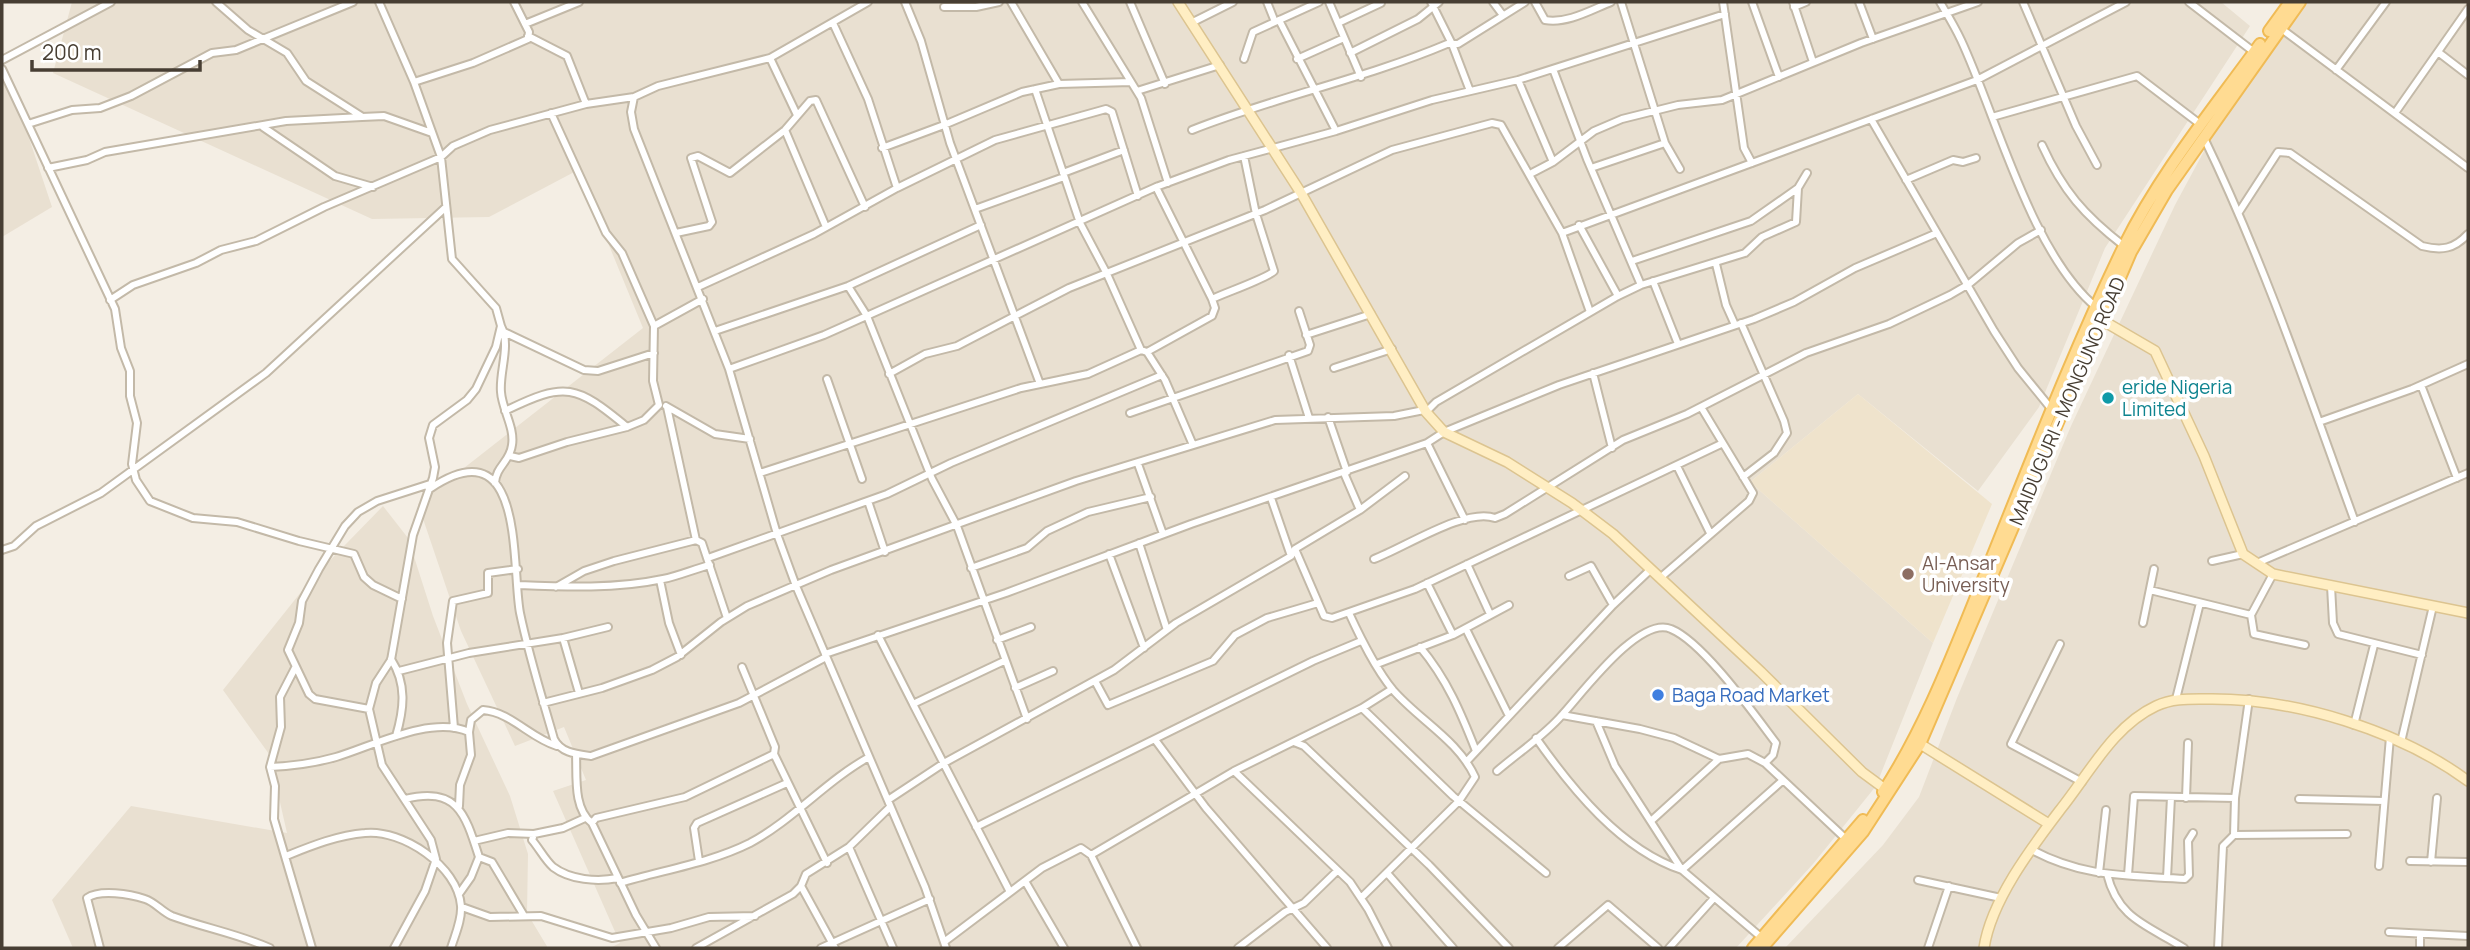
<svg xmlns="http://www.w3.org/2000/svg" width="2470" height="950" viewBox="0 0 2470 950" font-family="Manrope,sans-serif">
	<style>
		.residential { fill: #e9e0d1 }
		.education { fill: #efe3cc }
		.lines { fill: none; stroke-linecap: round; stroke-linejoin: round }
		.street-casing { stroke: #c3b9a8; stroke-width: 10 }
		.secondary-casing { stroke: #dcc490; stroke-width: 12 }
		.primary-casing { stroke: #f0bb55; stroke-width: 14 }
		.street { stroke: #fff; stroke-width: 6 }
		.secondary { stroke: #ffeec3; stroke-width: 9 }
		.primary { stroke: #ffdb92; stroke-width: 10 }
		.culture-dot { fill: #0f9aa8; stroke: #fff; stroke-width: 2.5 }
		.education-dot { fill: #8d6e63; stroke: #fff; stroke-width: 2.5 }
		.shop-dot { fill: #3f7fe0; stroke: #fff; stroke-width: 2.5 }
		.labels { text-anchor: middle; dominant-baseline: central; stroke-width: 7; stroke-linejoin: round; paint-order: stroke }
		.culture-label { font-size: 19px; fill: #0d838f; stroke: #fff; text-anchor: start }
		.street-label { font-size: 19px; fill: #473e33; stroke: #fff }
		.education-label { font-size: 19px; fill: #785e54; stroke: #fff; text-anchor: start }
		.shop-label { font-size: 19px; fill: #366cbe; stroke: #fff; text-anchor: start }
	</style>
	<rect width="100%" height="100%" fill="#f4eee4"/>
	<!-- residential -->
	<path class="residential" d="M72,2H2221L2250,26L2105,248L2039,407L1978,491L1858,394L1750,482L1933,643L1876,786L1813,864L1736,948H610L620,943L553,791L586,780L564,727L515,746L461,631L418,504L643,328L578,170L489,217L372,219L53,73Z
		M2294,2H2468V948H1785L1883,845L1919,797L1957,698L2071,426L2175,205L2258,51Z
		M2,57L52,207L2,237Z
		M383,506L408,538L433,616L467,704L510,796L528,854L527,913L548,948H73L52,900L131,806L287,833L269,754L223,690L309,582Z"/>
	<!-- education -->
	<path class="education" d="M1858,394L1992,504L1933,643L1750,482Z"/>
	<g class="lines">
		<defs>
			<path id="street" d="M216,2L248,30L287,53L306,81L361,116
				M379,2L414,82L441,157L452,259L496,308L501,326L496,347L476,389L467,400L433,425L429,438L435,467L433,478L413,535L391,660L376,683L369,709L382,765L431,840L436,859L425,891L394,948
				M905,2L921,41L950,143L1040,384
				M1011,2L1059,84
				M1082,2L1141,98L1168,183
				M1130,2L1165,84
				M1267,2L1275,22
				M1329,2L1361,77
				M1431,2L1452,44L1470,91
				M1493,2L1502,14
				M1535,2L1545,20C1567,24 1591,10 1611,2
				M1621,2L1665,143L1680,169
				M1723,2L1744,148L1752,163
				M1752,2L1779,77
				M1793,2L1813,62
				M1859,2L1873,39
				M1940,2C1947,14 1955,27 1961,40C1997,117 2031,253 2096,307
				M2023,2L2076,126L2097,165
				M2189,2L2254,52
				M944,7H976L999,2
				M1794,7L1806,2
				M1279,20L1336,131
				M833,23L868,99L897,188
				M1191,23L1233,2
				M1338,23L1381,3
				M525,24L579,2
				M2279,27L2468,168
				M528,36L567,56L586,104
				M2438,52L2468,75
				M1350,53L1418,19L1439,2
				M770,58L797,115
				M1244,59L1253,32L1319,2
				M1297,59L1344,38
				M2,60L111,2
				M2,69L115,309L121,348L130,371V396L137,423L132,464L136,480L150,501L193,518L237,522L299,541L354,554L364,577L373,585L402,599
				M1553,69L1587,159L1641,285
				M2336,70L2386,2
				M1518,80L1553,162
				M414,82L473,63L528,39L529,32L514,2
				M1035,89L1080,223L1107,274L1141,350
				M1137,91L1220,65
				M634,97L631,112L634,129L729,369L777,534L796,586L925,887L946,948
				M2395,113L2468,9
				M1992,117L2137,76L2200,124
				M1871,119L1994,331L2018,368L2053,411
				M28,124L72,110L100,108L131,96L212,53L236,50L353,2
				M263,127L335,176L373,187
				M785,130L826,227
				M1192,130C1275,97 1364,79 1447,44H1458L1525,2
				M2204,138C2264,262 2308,392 2355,522
				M2042,145C2063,191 2084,215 2124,246
				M882,148L944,125L1022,92L1059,84L1131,82
				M48,168L87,160L105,152L286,121L362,117L384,116L432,133
				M1591,168L1665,143
				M1063,173L1124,150
				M1530,174L1553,162L1594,131L1622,119L1678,105L1722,100L1861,43L1978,2
				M1906,180L1953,160L1963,162L1976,158
				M975,209L1064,177
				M2239,212L2278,152L2290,153L2422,246C2442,251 2454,249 2468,234
				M1579,225L1618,296
				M676,233L709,226L712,222L691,158L698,156L730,173L785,130L810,101L816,100L865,207
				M1562,233L1977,80L2126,2
				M1632,261L1751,221L1798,188
				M1716,264L1726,305L1735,325
				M1653,281L1678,344
				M848,286L867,316L932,479L957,526L1027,719
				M698,287L814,234L897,188L995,140L1106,109L1112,112L1138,196
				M1212,299C1224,293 1268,278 1274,271L1256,214L1244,156
				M110,300L133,285L196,263L221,250L256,241L324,207L441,157L453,146L490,130L586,104L634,97L658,86L770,58L868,2
				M1741,323L1784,421L1787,433L1774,453L1743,477
				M654,326L703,299
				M715,331L848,286L981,225
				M504,332L584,370L598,371L654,353
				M1306,335L1371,314
				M1147,352L1165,380L1193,445
				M1289,355L1309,418
				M1334,368L1392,349
				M729,369L824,335L1156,187L1229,160L1336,131L1432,100L1518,80L1725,14
				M1593,373L1612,448
				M889,374L925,354L957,346L1069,288L1265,210L1392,150L1492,123L1501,125L1562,233L1590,312
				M827,379L862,479
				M2421,385L2457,478
				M666,406L715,434L750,439
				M667,407L696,540
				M505,411C566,381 576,385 627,427
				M1426,412L1436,402L1618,296L1641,285L1745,253L1762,237L1796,222L1798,188L1807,173
				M1130,413L1308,351L1310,345L1299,311
				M1328,417L1347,472
				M2319,422L2412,389L2468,364
				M1427,443L1465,520
				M510,456L519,458L567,442L627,427L644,420L659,405L653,381L654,326L622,253L606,233L551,113
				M1138,464L1163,534
				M1677,466L1710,533
				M760,473L1021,388L1088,374L1141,350L1147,352L1212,316L1215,308L1212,299L1156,187
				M1344,473L1360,510
				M495,483C496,466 510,462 512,445C515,428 502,409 501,392C499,372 511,345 501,326
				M431,488C526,425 511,566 520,613C529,656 542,697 554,739C561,753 576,754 591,756L739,703L826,657
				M1271,498L1291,556
				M868,501L885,552
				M1139,543L1167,630
				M1295,549L1324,616L1332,618L1415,589L1721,444
				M2,550L14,546L36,526L101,493L266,373L446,207
				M1109,554L1144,648
				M708,558L887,494L951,463L1162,375
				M1374,559C1404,548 1466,507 1495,518L1505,514L1623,440L1687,414L1806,353L1889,324L1950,295L1969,284L2018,243L2041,230
				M2212,561L2243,554
				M2257,563L2468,473
				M1467,564L1490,614
				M971,568L1027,548L1047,531L1088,512L1151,497
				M1569,576L1591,566L1613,605
				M1660,578L1749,501L1753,493L1701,407
				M660,580L669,623L681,655
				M1427,583L1453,635
				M519,585C566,587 616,589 663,579C679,576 694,569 710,565
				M2331,586L2333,623L2338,634L2422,655
				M556,587L584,571L614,561L696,540L702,543L727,618
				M2150,590L2251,615L2273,574
				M1349,613C1361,639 1375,668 1393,690C1419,720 1458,740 1475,777L1459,801L1362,897
				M2251,615L2254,634L2305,645
				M2143,623L2154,569
				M1466,629L1509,716
				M878,635L913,704
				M563,638L579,693
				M997,640L1031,627
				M2060,644L2011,744L2082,782
				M1420,647C1447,679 1461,713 1476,751
				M825,654L1006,593L1191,524L1427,443L1444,432L1559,385L1754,319L1794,302L1855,268L1937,233
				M391,659C407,684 404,709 396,736
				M1004,661L913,704L1010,892
				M1377,664L1453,635L1509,605
				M742,667L775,747L774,754L827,863
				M295,668L280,697L281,727L270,767L275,786L274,819L312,948
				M399,671L469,653L563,638L608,627
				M1095,681L1108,705L1213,661L1235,635L1267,618L1318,603
				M1015,688L1053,671
				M2176,699L2200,603
				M543,703L602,688L652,670L677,657L721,622L747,606L831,570L1076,481L1275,420L1394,416L1424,410
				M1362,708L1453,796L1546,873
				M369,709L315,699L309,694L288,650L299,623L302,601L319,569L345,526L358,512L377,501L430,484
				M1562,715L1640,729L1674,738L1719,759
				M1596,721L1615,766L1682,870L1762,938
				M2354,725L2374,645
				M454,728L447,643L453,601L488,593V573L518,569
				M1536,738C1572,789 1621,850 1682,870
				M1156,741L1206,808L1327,948
				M1294,742L1304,746L1429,865L1509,948
				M2401,742L2433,606
				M576,754C577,776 573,809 592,823L636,915L656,948
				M1468,760L1613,605L1650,570
				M270,767C293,766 315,763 336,757C373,746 431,715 469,732
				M1234,771L1350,882L1368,909L1388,948
				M1497,771C1518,753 1544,736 1562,715C1581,695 1639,615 1671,629C1703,642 1754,714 1776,743L1773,755L1765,763
				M2186,798L2188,743
				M405,799C457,786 465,813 479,857L471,877L459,894
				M2299,799L2384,801
				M888,800L944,763L1114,670L1176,623L1291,556L1295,549L1360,510L1405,476
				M459,806L460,785L471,755L469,732L471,720L483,710C511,712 530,738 557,746
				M1651,821L1719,759L1748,754L1765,763L1847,840
				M592,823L596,818L685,797L774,754
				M976,827L1313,661L1361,641
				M534,834L532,840C539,848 545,860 553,867C570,880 597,882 618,878
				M2234,835L2235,798L2249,699
				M474,841L508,833L534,834L563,828L585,818
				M849,847L893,948
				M2032,850C2085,878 2127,875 2185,879L2189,875L2188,841L2193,833
				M1091,855L1234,771L1362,708L1392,689
				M286,856C311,846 338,835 365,833C402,829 458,866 461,906C462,920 455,935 451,948
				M479,857L492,862L523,914
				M699,861L694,828L697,823L787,783
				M2410,861L2468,862
				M2431,862L2437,798
				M2379,866L2390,737
				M1682,870L1782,781
				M1387,873L1453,948
				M2099,873L2106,810
				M2107,874C2118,919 2147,925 2184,948
				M2128,875L2134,796L2235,798
				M2167,878L2171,797
				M1918,880L2001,898
				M1025,881L1064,948
				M620,883C663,870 710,863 750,843C793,820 826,781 869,757
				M801,886L835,948
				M462,907L490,917L541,916L612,938L671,928L709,917L755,916
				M2389,932L2468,936
				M944,942L1042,868L1081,848L1091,855L1137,948
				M100,948L87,898C100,889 130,894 145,899C155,902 162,912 172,916C205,928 238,934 270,948
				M696,948L793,894L801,886L806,874L849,847L890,807
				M821,948L930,899
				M1238,948L1285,912L1304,903L1337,871
				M1558,948L1608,905L1658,948
				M1669,948L1714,898
				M1928,948L1949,886
				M2218,948L2223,846L2234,835L2347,834
				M2420,948V934"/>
			<path id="secondary" d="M1178,2L1301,193L1426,412L1444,432L1507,462L1572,503L1613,534L1761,672L1862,772L1885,789
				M2100,319L2155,351L2204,456L2243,554L2273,574L2468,613
				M1917,742L2049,824
				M1984,948C1991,901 2031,848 2060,810C2089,774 2113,726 2156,706C2173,698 2190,699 2208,699C2294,698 2399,730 2468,781"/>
			<path id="primary" d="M2269,31L2290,2
				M1883,792C1926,726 1954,651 1984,577C2029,466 2072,353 2124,246C2160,173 2213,109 2260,44
				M1753,948L1863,820
				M1762,948L1863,832L1920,744L2131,252L2167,190L2300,2"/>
		</defs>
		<!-- street casing -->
		<use href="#street" class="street-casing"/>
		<!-- secondary casing -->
		<use href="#secondary" class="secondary-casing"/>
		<!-- primary casing -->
		<use href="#primary" class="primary-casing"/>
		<!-- street -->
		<use href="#street" class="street"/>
		<!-- secondary -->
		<use href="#secondary" class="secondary"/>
		<!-- primary -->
		<use href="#primary" class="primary"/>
	</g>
	<!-- markers -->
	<circle class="culture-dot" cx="2108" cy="398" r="7"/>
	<circle class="education-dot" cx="1908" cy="574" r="7"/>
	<circle class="shop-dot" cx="1658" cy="695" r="7"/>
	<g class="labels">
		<!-- culture labels -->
		<g class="culture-label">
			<text x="2122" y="387">eride Nigeria<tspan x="2122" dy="22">Limited</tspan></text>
		</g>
		<!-- street labels -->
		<g class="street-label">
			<text transform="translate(2067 401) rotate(-67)">MAIDUGURI - MONGUNO ROAD</text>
		</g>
		<!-- education labels -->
		<g class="education-label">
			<text x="1922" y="563">Al-Ansar<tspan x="1922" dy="22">University</tspan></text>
		</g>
		<!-- shop labels -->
		<g class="shop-label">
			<text x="1672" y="695">Baga Road Market</text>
		</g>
	</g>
	<!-- border -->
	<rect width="2470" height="950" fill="none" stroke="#473e33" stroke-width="7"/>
	<!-- scale -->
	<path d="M32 60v10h168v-10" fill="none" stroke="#473e33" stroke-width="3.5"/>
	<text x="42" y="60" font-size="21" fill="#473e33" stroke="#ffffff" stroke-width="5" paint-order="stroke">200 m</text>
</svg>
